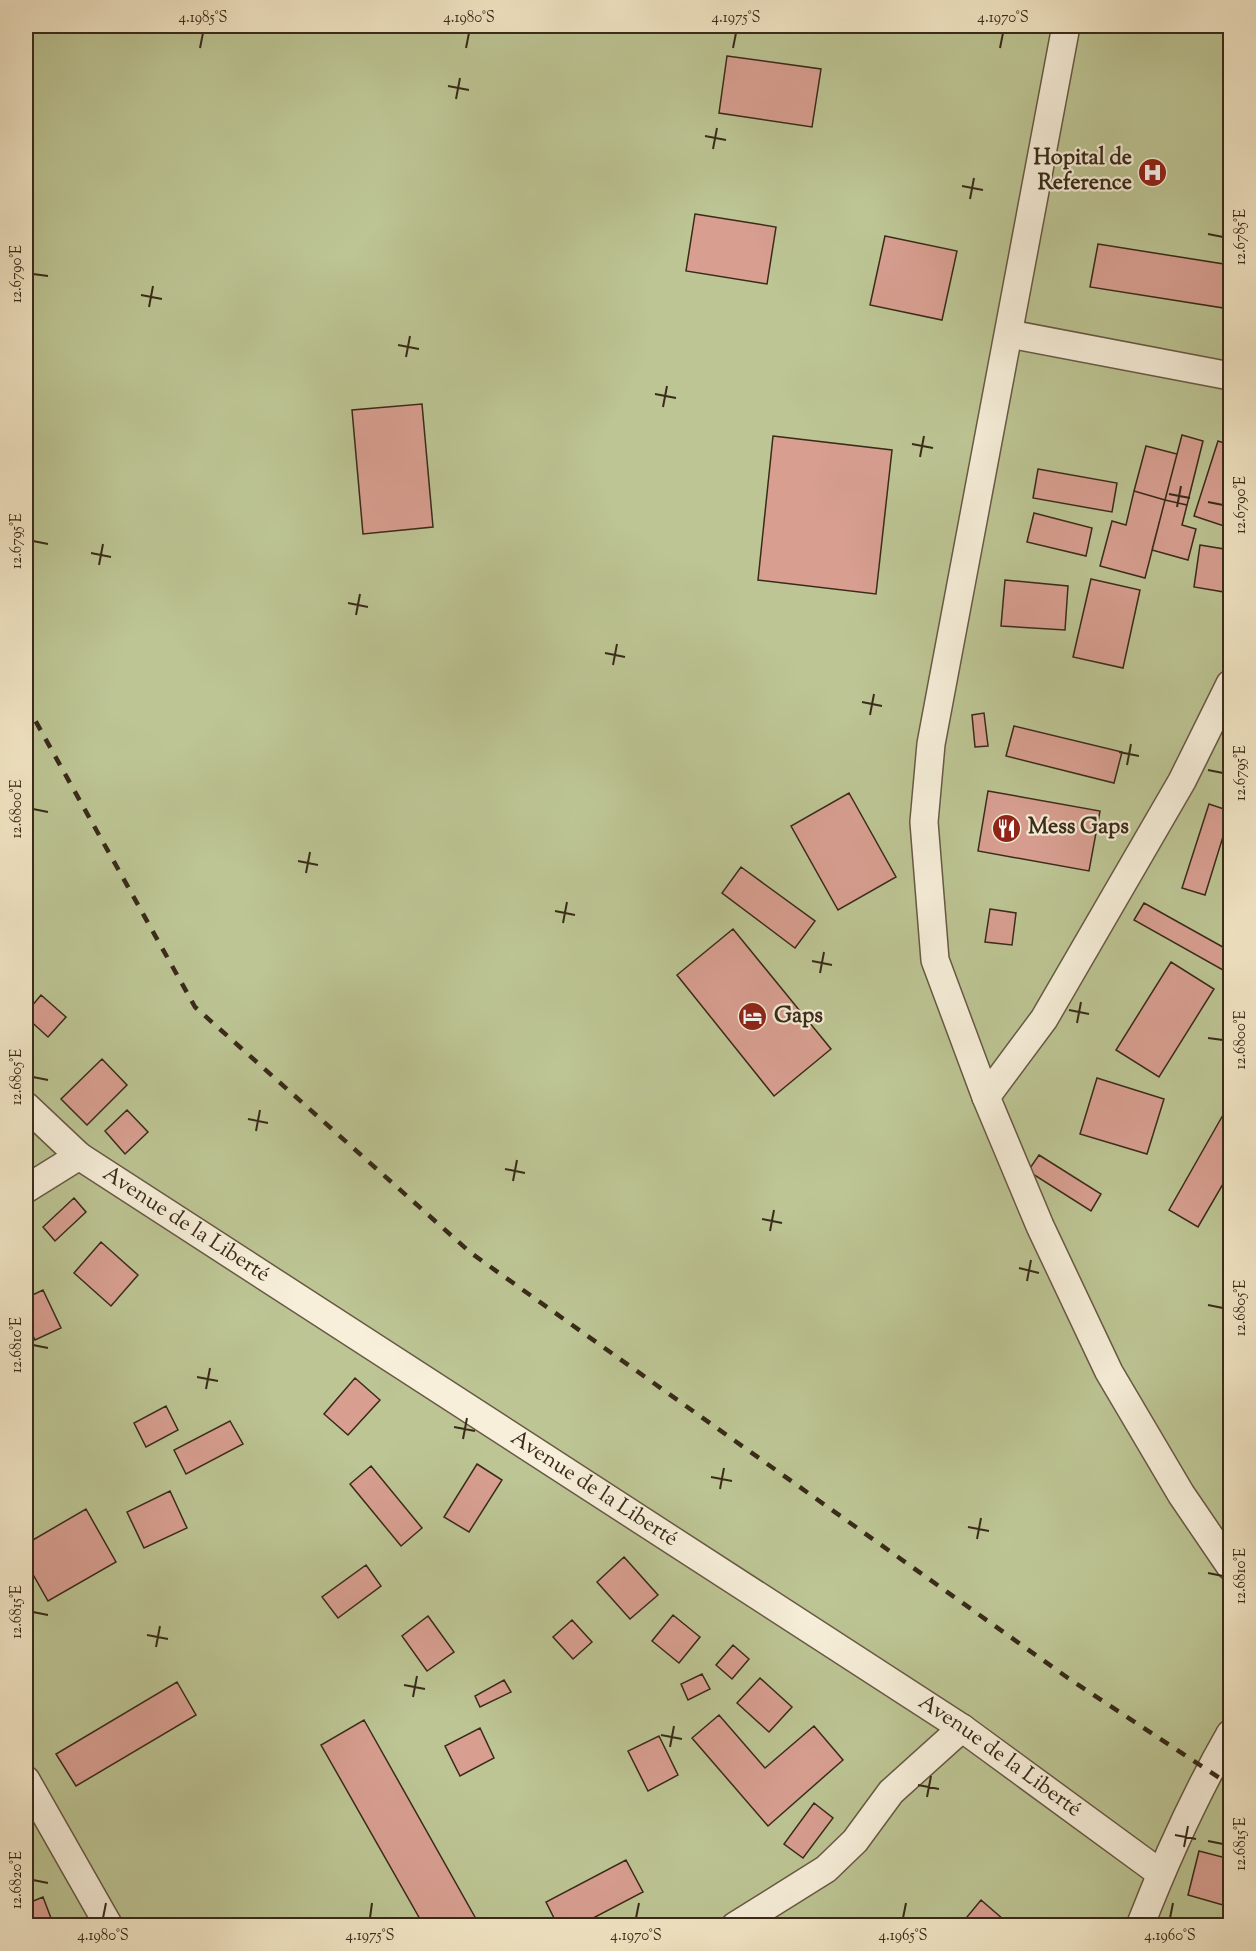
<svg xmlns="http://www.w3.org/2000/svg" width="1256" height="1951" viewBox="0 0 1256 1951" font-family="'Sorts Mill Goudy',serif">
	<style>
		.green { fill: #bdc594; stroke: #7b7856; stroke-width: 1.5 }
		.building { fill: #d89f91; stroke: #392a19; stroke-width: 1.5 }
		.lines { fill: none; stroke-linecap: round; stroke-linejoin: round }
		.minor-casing { stroke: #685944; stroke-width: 30 }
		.minor { stroke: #f7efda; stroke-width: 27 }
		.rail { stroke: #392a19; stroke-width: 4.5; stroke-dasharray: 10 10; stroke-linecap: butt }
		.ticks { fill: none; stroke: #392a19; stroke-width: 2 }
		.labels { text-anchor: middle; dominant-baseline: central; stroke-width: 4.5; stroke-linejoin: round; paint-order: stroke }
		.poi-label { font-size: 22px; font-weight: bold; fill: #392a19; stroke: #f7efda; text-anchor: start }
		.street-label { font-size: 22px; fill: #392a19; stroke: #f7efda }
		.neatline { fill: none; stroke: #392a19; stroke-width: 2 }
		.ticks-label { font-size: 15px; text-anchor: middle; fill: #392a19 }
	</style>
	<rect width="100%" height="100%" fill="#f3e7c6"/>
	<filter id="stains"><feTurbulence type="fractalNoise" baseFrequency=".00333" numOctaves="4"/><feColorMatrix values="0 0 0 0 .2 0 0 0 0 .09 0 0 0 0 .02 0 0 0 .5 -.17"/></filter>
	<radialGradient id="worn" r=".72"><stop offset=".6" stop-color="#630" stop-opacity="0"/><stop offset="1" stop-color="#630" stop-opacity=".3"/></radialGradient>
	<!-- green -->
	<path class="green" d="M26,26H1230V1925H26Z"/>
	<!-- building -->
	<path class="building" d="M727,56L821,69L812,127L719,113Z
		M695,214L776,227L767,284L686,271Z
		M885,236L957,251L942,320L870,305Z
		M1098,244L1230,265V309L1090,287Z
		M422,404L433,527L363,534L352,410Z
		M1182,435L1203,441L1187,505L1165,500Z
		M773,436L892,450L876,594L758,580Z
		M1218,441L1230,445V528L1194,516Z
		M1146,446L1177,454L1165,500L1134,491Z
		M1038,469L1117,483L1112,512L1033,498Z
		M1134,491L1165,500L1145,578L1100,566L1112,521L1126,525Z
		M1165,500L1187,505L1182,525L1196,529L1188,560L1152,550Z
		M1034,513L1092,528L1086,556L1027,542Z
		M1200,545L1230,550V593L1194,587Z
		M1091,579L1140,590L1123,668L1073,657Z
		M1005,580L1068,586L1065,630L1001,626Z
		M984,713L988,746L975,747L972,715Z
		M1014,726L1122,752L1114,783L1006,756Z
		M988,791L1100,811L1089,871L978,851Z
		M849,793L896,877L838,910L791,826Z
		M1209,804L1230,811V814L1205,895L1182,888Z
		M741,867L815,921L795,948L722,893Z
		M1144,903L1230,951V974L1134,920Z
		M990,909L1016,913L1012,945L985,942Z
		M733,929L831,1049L774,1096L677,975Z
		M1171,962L1214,989L1159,1077L1116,1050Z
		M41,995L66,1017L48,1037L26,1017V1013Z
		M102,1059L127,1085L87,1125L61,1099Z
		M1097,1078L1164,1099L1147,1154L1080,1134Z
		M127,1110L148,1132L125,1154L105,1131Z
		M1223,1115L1230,1120V1172L1198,1227L1169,1210Z
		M1039,1155L1101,1194L1091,1211L1028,1171Z
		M74,1198L86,1212L55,1241L43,1227Z
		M101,1242L138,1275L111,1306L74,1273Z
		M43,1290L61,1328L35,1340L26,1321V1298Z
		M355,1378L380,1400L348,1435L324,1414Z
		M166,1406L178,1430L146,1447L134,1423Z
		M230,1421L243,1444L186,1474L174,1450Z
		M477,1464L502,1480L469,1532L444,1517Z
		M371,1466L422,1528L401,1546L350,1484Z
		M170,1491L187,1528L144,1548L127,1512Z
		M86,1509L116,1562L48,1601L26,1562V1544Z
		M624,1557L658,1595L630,1619L597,1582Z
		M366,1565L381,1586L338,1618L322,1597Z
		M673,1615L700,1637L679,1663L652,1641Z
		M428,1616L454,1652L427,1671L402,1636Z
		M572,1620L592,1642L573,1659L553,1637Z
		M733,1645L749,1659L732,1679L716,1665Z
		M702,1674L710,1689L688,1700L681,1684Z
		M760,1678L792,1707L769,1732L737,1703Z
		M504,1680L511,1692L480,1707L475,1696Z
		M177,1682L196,1715L76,1786L56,1754Z
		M719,1715L765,1768L814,1726L843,1760L768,1826L692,1738Z
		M364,1720L480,1926H424L321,1745Z
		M480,1728L494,1758L460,1776L445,1746Z
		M659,1736L678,1775L648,1791L628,1751Z
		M814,1803L833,1818L803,1858L784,1844Z
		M1199,1851L1230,1859V1907L1188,1895Z
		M626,1860L643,1892L578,1926H558L546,1902Z
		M43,1897L54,1926H26V1904Z
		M981,1900L1011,1926H966L962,1923Z"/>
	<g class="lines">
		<defs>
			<g id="minor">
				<path d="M1066,26L931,744L924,822L935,960L986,1097L1040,1226L1109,1372L1181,1494L1230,1566"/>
				<path d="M1010,334L1230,376"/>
				<path d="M986,1097L1044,1019L1182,781L1230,684"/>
				<path id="s1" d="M26,1106L79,1156L962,1728L1160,1873"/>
				<path d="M26,1189L79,1156"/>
				<path d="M26,1780L109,1926"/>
				<path d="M735,1926L826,1869L855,1841L891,1792L962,1728"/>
				<path d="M1140,1926C1166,1859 1195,1795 1230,1734"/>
			</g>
		</defs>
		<!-- minor casing -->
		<use href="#minor" class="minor-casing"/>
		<!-- minor -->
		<use href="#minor" class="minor"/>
		<!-- rail -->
		<path class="rail" d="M26,704L195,1007L471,1253L1068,1678L1230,1785"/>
	</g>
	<!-- ticks -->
	<path class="ticks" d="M200,48L203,33M466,48L469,33M733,48L736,33M1000,48L1003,33M448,86L469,90M456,99L460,78M705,136L726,140M713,149L717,128M962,186L983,190M970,199L974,178M1208,234L1223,237M33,274L48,276M141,295L162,299M149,307L153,286M398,345L419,349M406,357L410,336M655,394L676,398M663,407L667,386M912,444L933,448M920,457L924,436M1169,494L1190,498M1208,502L1223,505M1177,507L1181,486M33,541L48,544M91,553L111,557M99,565L103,544M348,603L368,607M356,615L360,594M605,653L625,657M613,665L617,644M862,702L882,706M870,715L874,694M1119,752L1139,756M1127,765L1131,744M1208,770L1223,773M33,809L48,812M298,861L318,865M306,873L310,852M555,911L575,915M563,923L567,902M812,961L832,965M820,973L824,952M1069,1010L1089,1014M1077,1023L1081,1002M1208,1038L1223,1040M33,1077L48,1080M248,1119L268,1123M256,1131L260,1110M505,1169L525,1173M513,1181L517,1160M762,1219L782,1223M770,1231L774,1210M1019,1268L1039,1273M1027,1281L1031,1260M1208,1305L1223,1308M33,1345L48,1348M197,1377L218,1381M206,1389L210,1368M454,1427L475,1431M463,1439L467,1418M711,1477L732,1481M720,1489L724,1468M968,1527L989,1531M977,1539L981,1518M1208,1573L1223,1576M33,1612L48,1615M147,1635L168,1639M156,1647L160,1626M404,1685L425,1689M413,1697L417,1676M661,1735L682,1739M670,1747L674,1726M918,1785L939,1789M927,1797L931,1776M1175,1835L1196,1839M1208,1841L1223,1844M1184,1847L1188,1826M33,1880L48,1883M103,1918L106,1903M370,1918L372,1903M636,1918L639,1903M903,1918L906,1903M1170,1918L1173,1903"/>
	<!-- icons -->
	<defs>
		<symbol id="hospital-disc" viewBox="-11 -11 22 22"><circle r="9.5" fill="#8f2418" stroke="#f7efda"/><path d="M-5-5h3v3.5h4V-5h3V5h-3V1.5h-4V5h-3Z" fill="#fff"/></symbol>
		<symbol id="restaurant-disc" viewBox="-11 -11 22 22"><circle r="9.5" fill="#8f2418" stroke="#f7efda"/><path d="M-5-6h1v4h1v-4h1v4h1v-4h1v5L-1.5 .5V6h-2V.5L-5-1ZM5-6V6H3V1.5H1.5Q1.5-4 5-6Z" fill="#fff"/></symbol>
		<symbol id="hotel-disc" viewBox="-11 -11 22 22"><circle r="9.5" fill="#8f2418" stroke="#f7efda"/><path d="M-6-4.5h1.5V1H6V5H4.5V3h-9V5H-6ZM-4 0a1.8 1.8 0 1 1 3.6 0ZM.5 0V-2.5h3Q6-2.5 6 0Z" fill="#fff"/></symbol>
	</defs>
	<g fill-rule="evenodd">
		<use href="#hospital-disc" x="1136" y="156" width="33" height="33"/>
		<use href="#restaurant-disc" x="990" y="812" width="33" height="33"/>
		<use href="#hotel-disc" x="736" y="1000" width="33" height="33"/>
	</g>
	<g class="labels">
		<!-- poi labels -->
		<g class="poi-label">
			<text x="1132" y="159" text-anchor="end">Hopital de<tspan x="1132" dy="25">Reference</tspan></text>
			<text x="1028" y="828">Mess Gaps</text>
			<text x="774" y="1017">Gaps</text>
		</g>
		<!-- street labels -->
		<g class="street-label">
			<text stroke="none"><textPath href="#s1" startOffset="200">Avenue de la Liberté</textPath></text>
			<text stroke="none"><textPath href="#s1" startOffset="686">Avenue de la Liberté</textPath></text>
			<text stroke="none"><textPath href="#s1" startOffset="1172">Avenue de la Liberté</textPath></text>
		</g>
	</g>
	<!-- margin -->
	<rect width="1256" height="1951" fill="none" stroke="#f3e7c6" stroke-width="66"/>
	<rect x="33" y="33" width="1190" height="1885" class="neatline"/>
	<g class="ticks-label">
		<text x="203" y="22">4.1985°S</text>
		<text x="469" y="22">4.1980°S</text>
		<text x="736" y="22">4.1975°S</text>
		<text x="1003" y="22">4.1970°S</text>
		<text transform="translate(1240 237) rotate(-90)" y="5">12.6785°E</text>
		<text transform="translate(16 274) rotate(-90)" y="5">12.6790°E</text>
		<text transform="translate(1240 505) rotate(-90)" y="5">12.6790°E</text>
		<text transform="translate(16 541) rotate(-90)" y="5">12.6795°E</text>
		<text transform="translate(1240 773) rotate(-90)" y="5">12.6795°E</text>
		<text transform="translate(16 809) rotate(-90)" y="5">12.6800°E</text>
		<text transform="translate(1240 1040) rotate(-90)" y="5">12.6800°E</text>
		<text transform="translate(16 1077) rotate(-90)" y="5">12.6805°E</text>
		<text transform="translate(1240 1308) rotate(-90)" y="5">12.6805°E</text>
		<text transform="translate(16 1345) rotate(-90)" y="5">12.6810°E</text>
		<text transform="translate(1240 1576) rotate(-90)" y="5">12.6810°E</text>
		<text transform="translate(16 1612) rotate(-90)" y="5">12.6815°E</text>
		<text transform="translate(1240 1844) rotate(-90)" y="5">12.6815°E</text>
		<text transform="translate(16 1880) rotate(-90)" y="5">12.6820°E</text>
		<text x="103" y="1940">4.1980°S</text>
		<text x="370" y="1940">4.1975°S</text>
		<text x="636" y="1940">4.1970°S</text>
		<text x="903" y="1940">4.1965°S</text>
		<text x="1170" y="1940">4.1960°S</text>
	</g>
	<rect width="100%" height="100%" filter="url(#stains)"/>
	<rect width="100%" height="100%" fill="url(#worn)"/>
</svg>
